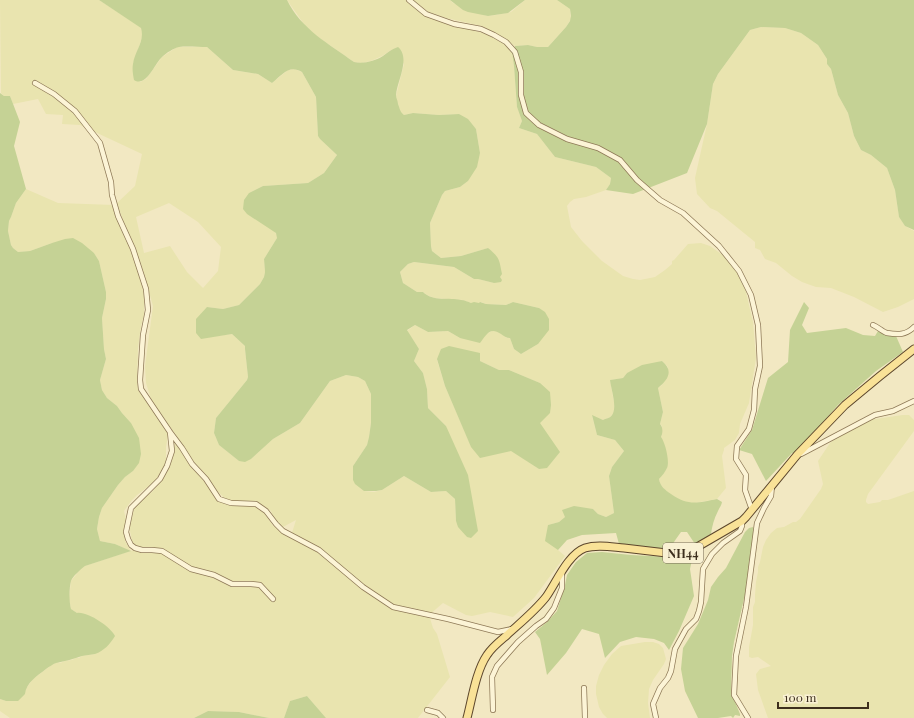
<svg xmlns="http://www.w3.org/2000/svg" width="914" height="718" viewBox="0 0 914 718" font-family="'Playfair Display',serif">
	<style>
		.farmland { fill: #e9e4af; fill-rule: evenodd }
		.green { fill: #c5d295 }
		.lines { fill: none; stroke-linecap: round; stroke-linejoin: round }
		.street-casing { stroke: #8e7957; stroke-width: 6 }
		.primary-casing { stroke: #5c462c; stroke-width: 9 }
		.street { stroke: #fcf4d6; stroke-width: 4.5 }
		.primary { stroke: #f9e297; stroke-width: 7 }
		.labels { text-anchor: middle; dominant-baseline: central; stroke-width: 3; stroke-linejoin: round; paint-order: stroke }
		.shield { fill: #f9f1d3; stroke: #756954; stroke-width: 1 }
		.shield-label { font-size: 12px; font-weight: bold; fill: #3d2f1d }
	</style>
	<rect width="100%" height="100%" fill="#f2e8c2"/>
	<!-- farmland -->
	<path class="farmland" d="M0,0H99L141,27L143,35L133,64V70L140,82L146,79L162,57L177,47H207L233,70L258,74L272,83L288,70L295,69L299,71L302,72L316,97L318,136L320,139L337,155L324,173L308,183L263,186L249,193L277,235V238L264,259L265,272L264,277L260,284L239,305L223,309L207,307L201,338L232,334L245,346V349L248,377L247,380L216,418L214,433L219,445L239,461L251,459L273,439L300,423L330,381L346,375L358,377L365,381L371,394V423L369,437L367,445L353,466L364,491L374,492L382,490L404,476L431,492L446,491L455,499L456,521L467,537L446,426L428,408L427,389L423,373L414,361L419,349L407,331L415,325L428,332L448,331L460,338L488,333L492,331H498L507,338H510L514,349L521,354L538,344L539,308L513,302L506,305L486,304L481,302L479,304L471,303L463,300L434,298L427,295L423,292H417L403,283L400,272L408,264L414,262L454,267L474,279H478L494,283L500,277L488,248L461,256L441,258L432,251L431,246L430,223L442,195L445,191L460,187L468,181L480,153L476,129L459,114L439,115L413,113L404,115L400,112L396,96L404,64L391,50L382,56L371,61L361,63L354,62L315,35L306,27L287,0H406L428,17L489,35L504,43L512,51L514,66L517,107L522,121L519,128L537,134L555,157L596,167L611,178L610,184L606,190L586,197L574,199L570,202L567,206L571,227L582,241L602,261L623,276L633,279L640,280L655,277L665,270L672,264V261L674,260L688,244L701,243L710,246L727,258L733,266L739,276L746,292L753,322L756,358L749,403L740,424L739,433L735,440L724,448V450L722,456L726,488L717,499L695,503H688L679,500L666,491L660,484L659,479L667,468L661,437L662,435V426L660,424L663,412L658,388L662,385L668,367L662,361L627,373L623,378L610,380L615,408V411L610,417L603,420L592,416L597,435L615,440L624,451L612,467L609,476L614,513L606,517L598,514L593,509L565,517L559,522L548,525L558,550L565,556L534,598L513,617L490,612L472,616L466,615L443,603L429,615L433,628L437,634L450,677L418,718H326L307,696L290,701L284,718H269L239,712L208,711L194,718H10L0,711V699L6,701L25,690L33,679L53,664L57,662L60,663L65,661L72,660L76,658H79L82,656L95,654L77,613L71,609L69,599L71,581L79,571L85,566L130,551L115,544L100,541L97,529L99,517L102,508L118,485L125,477L133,471L131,423L122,413L117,406L107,398L102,390L100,380L106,359L104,349L102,318L106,299V292L99,261L94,253L52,243L30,251L18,252L13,248L11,245L8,231L9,221L11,217L16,203L26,189L58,203L114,205L140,274L144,297V315L141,326L138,348L137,378L138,390L164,423L166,426L168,435L166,447V466L154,482L137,495L132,500L124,511L126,520L125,541L131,551L140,547L133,545L130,531V524L133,514L134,507L141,500L152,492L161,481L173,453L175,442L189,462L216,497L225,504L243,506L250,505L262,509L273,526L291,536L296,520L283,527L274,519L271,511L259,503L227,500L218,492L209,480L200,471L151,399L146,383L145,366L153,306L141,264L124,223L117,203L135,186L142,154L80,125L62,124L63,115L46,114L38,99L13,104L10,96H4L1,93ZM169,203L198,222L221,247L218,271L203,288L187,272L170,246L144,253L136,217ZM437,360L480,361L499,370H509L540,383V423L539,469L511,450L471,446L445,386Z
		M413,0H450L453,3L484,15L488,16L496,15L511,12L525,0H557L570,9L571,19L566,27L548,47H537L528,45L515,46L495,33L482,26L446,18L428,12Z
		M761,27L785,28L801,33L818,45L827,59V64L831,69L838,95L848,113L854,136L861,150L871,155L887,168L895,190L899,217L905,226L914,231V299L898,307L883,312L854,297L831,288L816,287L802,282L792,276L776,263L765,259L760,250L755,248V242L717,211L710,208L697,194L695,178L707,124L713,84L718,74L750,30Z
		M903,415H909L914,420V431L868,494L866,500V502L868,504L880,502L882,500H888L914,491V718H768L758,690L756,674L760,669L771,666L758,657L752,658L749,657V647L753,625V607L755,602V595L756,582L758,572V567L760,562L763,547L766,540L771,533L777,528L784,527L793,522H796L800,519L821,489L823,484L818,461L830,443L838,435L868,420Z
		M645,642H653L659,644L663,648L666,659L664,664L653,680L649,689L648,703L650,718H607L603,714L599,707L596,694V686L599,675L604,665L612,654L621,646Z"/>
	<!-- green -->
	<path class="green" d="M99,0H287C301,29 329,44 354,62C364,64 375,61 383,56C388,52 392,49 398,47C411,58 397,81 396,95C396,98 398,101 398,104C400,109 400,112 404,115L413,113L439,115L459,114L468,119L476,129L480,153L477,167L468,181L460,187L445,191L442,195L430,223L431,246L432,251L441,258L461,256L488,248C500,258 499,259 502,274L500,277L502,280L501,282L494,283L478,279H474L454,267L414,262L408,264L400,272L403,283L417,292H423C433,302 449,297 461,300C465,300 468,302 471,303L474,302L479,303L480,302L486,304L506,305L513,302L539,308L545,312L549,319V330L538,344L521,354L514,349L510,338C506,338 504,336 501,334C490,326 486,335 480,343L460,338L448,331L428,332L415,325L407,330L419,349L414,361L423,373L427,389L428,408L446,426L468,475L478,531L471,538L467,537L458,527L456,521L455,499L446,491L431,492L404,476L382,490L376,491H364L355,484L353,480V466L367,445L369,437L371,423V394L365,381L358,377L346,375L330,381L300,423L273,439L251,459L245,462L239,461L219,445L214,433L216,418L247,380L248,377L245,349V346L232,334L201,339L196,333V319L207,307L223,309L239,305L260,284L264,277L265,272L264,259L277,238L276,233L247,214L243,209L244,200L249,193L263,186L308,183L324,173L337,155L320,139L318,136L316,97L302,72C289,64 282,75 272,83L258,74L233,70L207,47C199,47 186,46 179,47C174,48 166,53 162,57C155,63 146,88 134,80C133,75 132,69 133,64C135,50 145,42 141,28Z
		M450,0H525L508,13L488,16L468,12L463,10Z
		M557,0H914V230L905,226L899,217L895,190L887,168L871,155L861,150L854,136L848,113L838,95L831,69L827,64V59L818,45L801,33L785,28L761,27L750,30L718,74L713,84L707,124L687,173L633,194L606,190L610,184L611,178L596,167L555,157L537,134L519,128L522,121L517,107L514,66L512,51L515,46L528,45L537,47H548L566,27L570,21L571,16L570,9Z
		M0,93L4,96H10L20,122L14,146L26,189L16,203L11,217L9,221L8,231L11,245L13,248L18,252L30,251L52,243L65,239L73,238L82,243L94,253L99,261L106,292V299L102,318L104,349L106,359L100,380L102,390L107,398L117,406L122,413L131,423L139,438L141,454L139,463L133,471L125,477L118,485L102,508L99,517L97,529L100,541L115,544L131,551L85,566C80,570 73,576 71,581C69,588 69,602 71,609L77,613C87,611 111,627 115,636C110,644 104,651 95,654C91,655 86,655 82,656C74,659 65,661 56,663C53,664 49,667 46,669C37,676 26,683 25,694L18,701H6L0,699Z
		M804,302L809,308L802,325L807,333L846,328L863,335L875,336L878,331L886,335L896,336L903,352L876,371L838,405L796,453H792L766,481L752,454L739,450L752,430L768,378L788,362L790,330Z
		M449,346L480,353V361L499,370H509L540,383L550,392L551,405L550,413L540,423L560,452L547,468L539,469L511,451L480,458L471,447L445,386L437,359L441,349Z
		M662,361C674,371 668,380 658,388L663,412L660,424C663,427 663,433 661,437C665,442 670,461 667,468C665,472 662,476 659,479C660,486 665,490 671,494C688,506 697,503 717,499L722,502C721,507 719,508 718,511C714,519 712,526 711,534L695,544L687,532H681L676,539L668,551L619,544L616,533L582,535L567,540L558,550L545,541L548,525L559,522L565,517L562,510L574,506L593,509L598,514L606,517L614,513L609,476L612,467L624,451L615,440L597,435L592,415L603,420C604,419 609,418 610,417C619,411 611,390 610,380L623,378L627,373L642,365Z
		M753,527L754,532L749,577L734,642L732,656L731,692L740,714V716L735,715L733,718L731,716L718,718H698L685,691L681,669L683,648L698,624L708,600L711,587L718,577L726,568L745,532L749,528Z
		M602,552L631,555L688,558L693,555L690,569L694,596L679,631L669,650L664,643L654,639L636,637L620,642L605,658L599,634L582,629L566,653L547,675L540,639L535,632L547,622L557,611L565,585L567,575L576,562L587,553Z
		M307,696L326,718H284L290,701Z
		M208,711L239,712L269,718H194Z"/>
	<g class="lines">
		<defs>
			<path id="street" d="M409,0L426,14L454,24L481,29L494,35L506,42L515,52L521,72V95L526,113L539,125L567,139L598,148L620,160L637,180L660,200L683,213L719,246L739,271L751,295L758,325L760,366L755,389L754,410L749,429L737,446L736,459L746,475L745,490L752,510
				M35,83L54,94L75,111L100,143L111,182L112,195L118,216L133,249L146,289L148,310L143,335L140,380L141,389L170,432L182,448L192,464L206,479L219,499L231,503L256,504L266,511L276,524L283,531L319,550L363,587L393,607L448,619L498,632L512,629
				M873,325C878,327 883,332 887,333C898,335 906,335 914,327
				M170,432L172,451L167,466L160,479L131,508L126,532L128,539L131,545L135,548L142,550H152L162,551L191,569L214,575L232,584H251L260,585L273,599
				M801,454L875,415L893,411L914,401
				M584,688L585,718
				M427,710L438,713L443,718
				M493,710L492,677L497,666L518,642L536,626L546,619L554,608L562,588V573
				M656,718L653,704L660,688L668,678L671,671L675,649L686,629L696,619L699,611L701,602L703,569L712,554L723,543L740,531L742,526V521
				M748,718L734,695L736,656L746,607L757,523L764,508L771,496L772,486"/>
			<path id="primary" d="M467,718C472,699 476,671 487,655C492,647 500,641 507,635C520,623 535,611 546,597C556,583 568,554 585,548C597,544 612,547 624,548C641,550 658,552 675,554L692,550L742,521L746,517L797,455L845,405L880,376L914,349"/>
		</defs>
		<!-- street casing -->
		<use href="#street" class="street-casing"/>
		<!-- primary casing -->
		<use href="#primary" class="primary-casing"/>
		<!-- street -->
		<use href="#street" class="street"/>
		<!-- primary -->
		<use href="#primary" class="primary"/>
	</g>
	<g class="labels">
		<!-- shield labels -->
		<rect class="shield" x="663" y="543" width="40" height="20" rx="3"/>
		<g class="shield-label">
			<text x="683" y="553">NH44</text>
		</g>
	</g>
	<!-- scale -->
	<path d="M778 702v6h90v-6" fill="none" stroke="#3d2f1d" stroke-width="2"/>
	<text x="784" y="702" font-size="12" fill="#3d2f1d" stroke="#f9f1d3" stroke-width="3" paint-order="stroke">100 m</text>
</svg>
